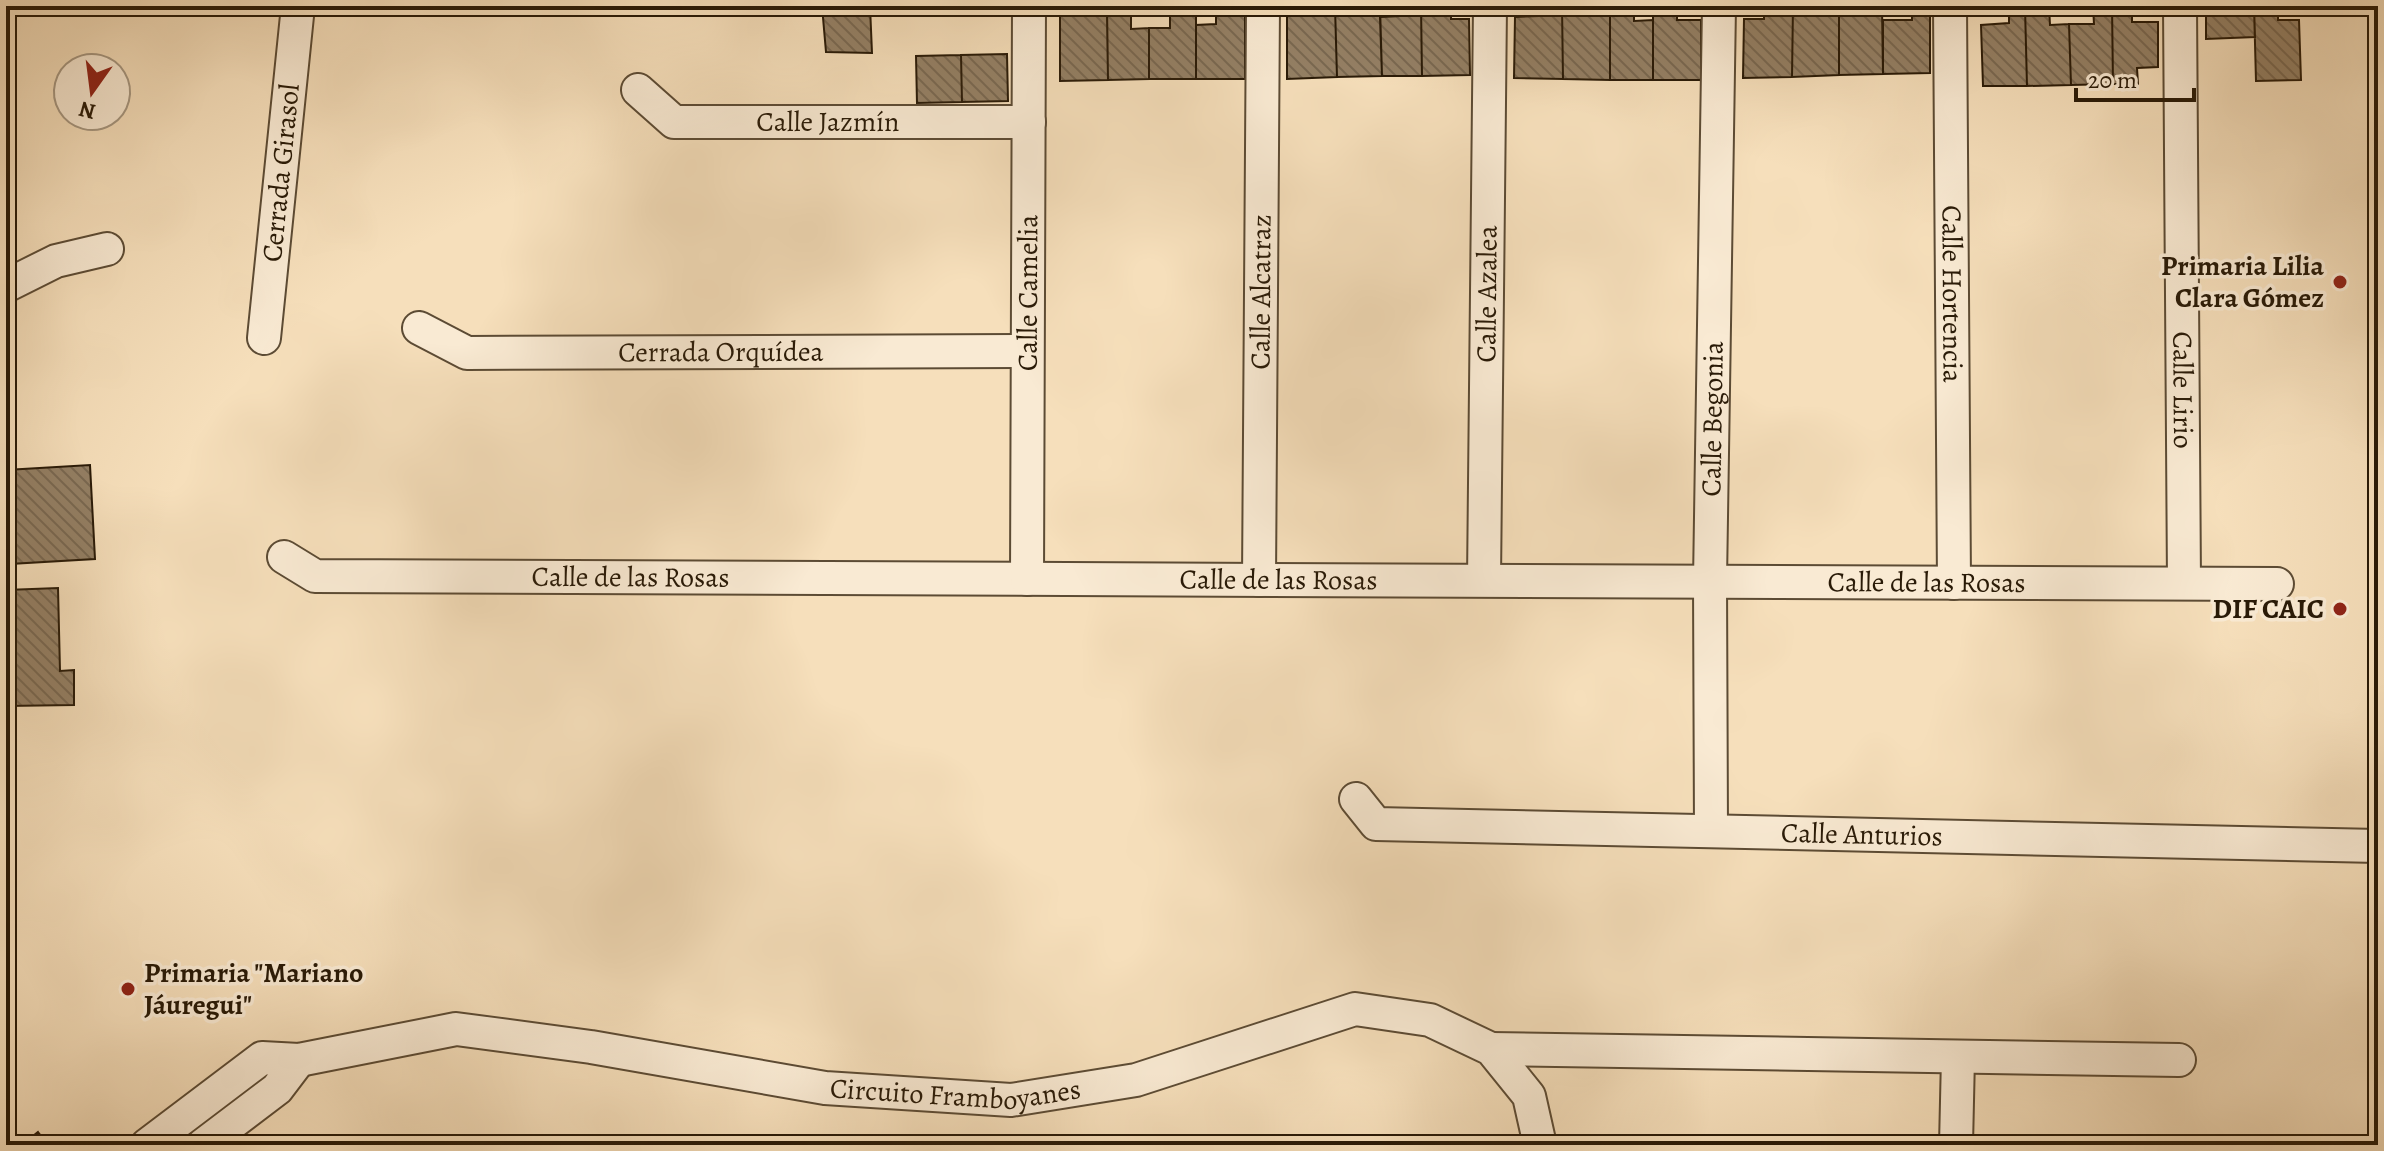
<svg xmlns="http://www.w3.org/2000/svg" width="2384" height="1151" viewBox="0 0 2384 1151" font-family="Alegreya,serif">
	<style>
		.building { fill: url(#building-back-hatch); stroke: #291a07; stroke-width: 2 }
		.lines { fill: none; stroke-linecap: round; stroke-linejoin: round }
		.minor-casing { stroke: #5c4b34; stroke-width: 36 }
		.minor { stroke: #f9ead3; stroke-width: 32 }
		.poi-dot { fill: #8f2418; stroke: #f9ead3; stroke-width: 3 }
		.labels { text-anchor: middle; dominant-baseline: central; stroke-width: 7; stroke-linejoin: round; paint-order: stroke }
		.street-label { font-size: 28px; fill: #291a07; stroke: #f9ead3 }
		.poi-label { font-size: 28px; font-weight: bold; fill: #291a07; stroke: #f9ead3; text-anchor: end }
	</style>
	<defs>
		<pattern id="building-back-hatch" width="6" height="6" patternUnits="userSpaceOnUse" patternTransform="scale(2)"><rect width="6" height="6" fill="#948065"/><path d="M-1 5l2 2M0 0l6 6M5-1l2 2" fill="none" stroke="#796851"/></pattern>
	</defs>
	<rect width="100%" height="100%" fill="#f6dfbb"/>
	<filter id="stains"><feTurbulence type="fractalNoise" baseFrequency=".0025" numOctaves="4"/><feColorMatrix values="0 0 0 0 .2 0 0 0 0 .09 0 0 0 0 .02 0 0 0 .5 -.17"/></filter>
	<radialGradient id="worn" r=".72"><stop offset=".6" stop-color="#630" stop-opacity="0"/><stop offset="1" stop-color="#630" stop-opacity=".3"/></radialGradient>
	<!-- building -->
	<path class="building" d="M822,6H870L872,53L826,52Z
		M1170,6H1196V79H1149V28H1170Z
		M1216,6H1245V79H1196V25L1216,24Z
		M1287,6H1335L1337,77L1287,79Z
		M1335,6H1380L1382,76L1337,77Z
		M1400,6H1421L1422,76H1382L1380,17L1400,16Z
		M1421,6H1451V19H1469L1470,75L1422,76Z
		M1538,6H1562L1563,79L1514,78L1515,17L1538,16Z
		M1562,6H1591L1592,14L1610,13V80L1563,79Z
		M1610,6H1634V21L1653,20V80H1610Z
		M1653,6H1677V20H1701V80H1653Z
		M1764,6H1793L1792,77L1743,78L1744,19H1764Z
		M1793,6H1839V75L1792,77Z
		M1839,6H1882L1883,74L1839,75Z
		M2049,6L2050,25L2069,24L2071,85L2027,86L2025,7Z
		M2093,6H2112L2113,84L2071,85L2069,24H2094Z
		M2112,6H2132V22H2158V67L2137,68L2138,84H2113Z
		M2206,6H2254L2255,37L2206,39Z
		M2254,6H2278V20H2299L2301,80L2256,81Z
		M2025,7L2027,86H1983L1981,25L2009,23V8Z
		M1107,8H1131V29L1149,28V79L1108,80Z
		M1930,8V73L1883,74V20H1912V9Z
		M1107,15L1108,80L1060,81V16Z
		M1007,54L1008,101L962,102L961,55Z
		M961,55L962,102L917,103L916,56Z
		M90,465L95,559L10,564L12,590H6V470Z
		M58,588L60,671L74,670V705L6,706V590Z
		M38,1132L48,1145H22Z"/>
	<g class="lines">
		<defs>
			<g id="minor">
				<path id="s1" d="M1950,6L1954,583"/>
				<path id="s2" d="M2180,6L2184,583"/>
				<path id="s3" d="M638,90L674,122H1029"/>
				<path d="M6,286L56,261L107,249"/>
				<path id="s4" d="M419,328L467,353L1027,351"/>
				<path id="s5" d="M264,338L298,6"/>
				<path id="s6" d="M284,557L315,576L2277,584"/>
				<path id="s7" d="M1027,579L1029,6"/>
				<path id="s8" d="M1259,580L1263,6"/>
				<path id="s9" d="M1484,580L1490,6"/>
				<path id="s10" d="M1356,799L1376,824L2378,846"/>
				<path id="s11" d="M1711,831L1710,581L1719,6"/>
				<path d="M1491,1049L2179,1060"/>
				<path id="s12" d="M147,1145L262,1058L299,1060L456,1029L591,1047L825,1088L1011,1100L1136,1080L1355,1009L1430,1020L1491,1049L1529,1096L1540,1145"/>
				<path d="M203,1145L277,1089L299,1060"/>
				<path d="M1956,1145L1958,1057"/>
			</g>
		</defs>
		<!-- minor casing -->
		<use href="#minor" class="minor-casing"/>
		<!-- minor -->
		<use href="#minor" class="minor"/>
	</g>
	<!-- markers -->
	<g class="poi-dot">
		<circle cx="2340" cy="282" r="8"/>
		<circle cx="2340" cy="609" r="8"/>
		<circle cx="128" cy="989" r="8"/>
	</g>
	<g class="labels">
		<!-- street labels -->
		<g class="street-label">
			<text stroke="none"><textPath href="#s3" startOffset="202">Calle Jazmín</textPath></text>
			<text stroke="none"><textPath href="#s5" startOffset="166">Cerrada Girasol</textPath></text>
			<text stroke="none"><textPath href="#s7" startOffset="286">Calle Camelia</textPath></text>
			<text stroke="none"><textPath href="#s8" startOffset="288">Calle Alcatraz</textPath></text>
			<text stroke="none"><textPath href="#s9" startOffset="286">Calle Azalea</textPath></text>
			<text stroke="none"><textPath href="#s1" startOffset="288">Calle Hortencia</textPath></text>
			<text stroke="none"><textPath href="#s4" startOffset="308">Cerrada Orquídea</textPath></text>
			<text stroke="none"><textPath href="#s2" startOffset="384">Calle Lirio</textPath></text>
			<text stroke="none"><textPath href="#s11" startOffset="412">Calle Begonia</textPath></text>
			<text stroke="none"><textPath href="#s6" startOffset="352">Calle de las Rosas</textPath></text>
			<text stroke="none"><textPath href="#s6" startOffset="1000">Calle de las Rosas</textPath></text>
			<text stroke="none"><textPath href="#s6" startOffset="1648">Calle de las Rosas</textPath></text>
			<text stroke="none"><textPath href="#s10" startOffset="518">Calle Anturios</textPath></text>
			<text stroke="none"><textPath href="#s12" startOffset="846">Circuito Framboyanes</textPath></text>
		</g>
		<!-- poi labels -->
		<g class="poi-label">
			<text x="2324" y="266">Primaria Lilia<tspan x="2324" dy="32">Clara Gómez</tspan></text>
			<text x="2324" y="609">DIF CAIC</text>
			<text x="144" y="973" text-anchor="start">Primaria "Mariano<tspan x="144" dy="32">Jáuregui"</tspan></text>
		</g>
	</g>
	<!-- margin -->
	<rect width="2384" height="1151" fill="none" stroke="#f6dfbb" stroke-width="32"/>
	<rect x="8" y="8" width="2368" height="1135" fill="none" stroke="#291a07" stroke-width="4"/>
	<rect x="16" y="16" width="2352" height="1119" fill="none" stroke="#291a07" stroke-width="2"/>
	<!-- north arrow -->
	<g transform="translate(92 92) rotate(194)"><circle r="38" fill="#f9ead3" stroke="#a69781" stroke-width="2"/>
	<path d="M0-6L14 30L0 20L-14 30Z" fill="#8f2418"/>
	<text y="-12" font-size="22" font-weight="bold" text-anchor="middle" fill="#291a07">N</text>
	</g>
	<!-- scale -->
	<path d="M2076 88v12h118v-12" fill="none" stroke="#291a07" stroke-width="4"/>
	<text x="2088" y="88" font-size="24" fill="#291a07" stroke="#f9ead3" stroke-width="6" paint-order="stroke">20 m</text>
	<rect width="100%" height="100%" filter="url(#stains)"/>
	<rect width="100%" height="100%" fill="url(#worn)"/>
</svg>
